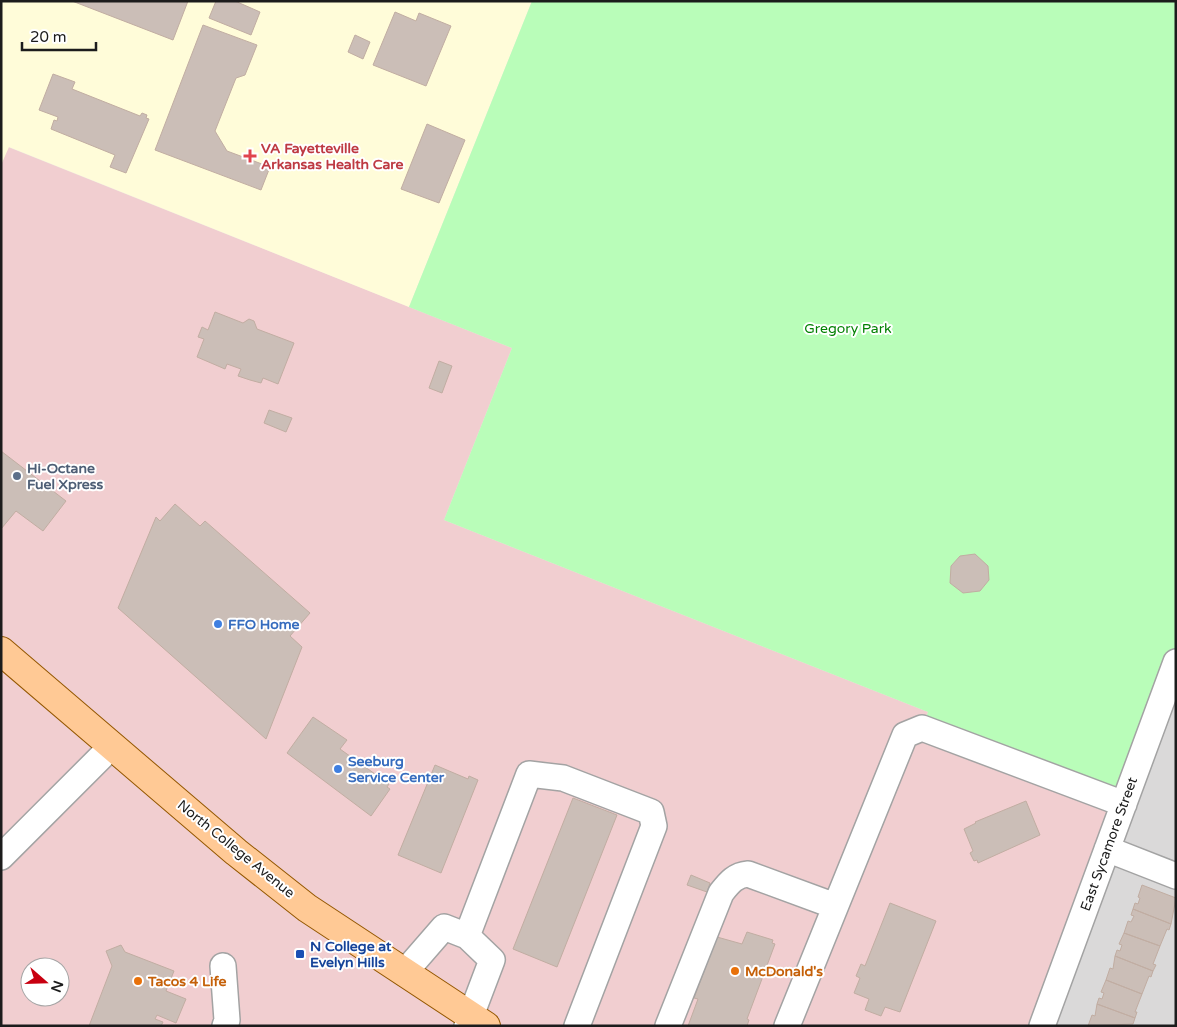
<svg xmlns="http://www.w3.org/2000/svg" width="1177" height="1027" viewBox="0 0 1177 1027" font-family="'Varela Round',sans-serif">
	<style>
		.residential { fill: #dad9d9 }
		.commercial { fill: #f1ced0; fill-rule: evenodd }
		.education { fill: #fffcd9 }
		.park { fill: #b9fdb9 }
		.building { fill: #cbbeb7; stroke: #c1ada2 }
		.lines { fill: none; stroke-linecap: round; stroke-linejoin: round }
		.minor-casing { stroke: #a3a3a3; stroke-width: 28 }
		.major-casing { stroke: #945700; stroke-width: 30 }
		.minor { stroke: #fff; stroke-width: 25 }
		.major { stroke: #ffc995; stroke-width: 28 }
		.health-dot { fill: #e0444e; stroke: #fff; stroke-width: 2 }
		.service-dot { fill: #5c6f8a; stroke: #fff; stroke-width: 2 }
		.shop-dot { fill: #3f7fe0; stroke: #fff; stroke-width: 2 }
		.transit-dot { fill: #1a4fb4; stroke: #fff; stroke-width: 2 }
		.food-dot { fill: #e8710a; stroke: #fff; stroke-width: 2 }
		.labels { text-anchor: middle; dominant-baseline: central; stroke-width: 4; stroke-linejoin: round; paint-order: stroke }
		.health-label { font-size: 14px; font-weight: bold; fill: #be3a42; stroke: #fff; text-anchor: start }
		.park-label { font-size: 14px; fill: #038103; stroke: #fff }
		.service-label { font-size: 14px; font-weight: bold; fill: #4e5e75; stroke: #fff; text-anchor: start }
		.shop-label { font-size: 14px; font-weight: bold; fill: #366cbe; stroke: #fff; text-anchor: start }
		.street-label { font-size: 14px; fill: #1c1c1c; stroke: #fff }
		.transit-label { font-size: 14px; font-weight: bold; fill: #164399; stroke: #fff; text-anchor: start }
		.food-label { font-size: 14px; font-weight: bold; fill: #c56008; stroke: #fff; text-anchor: start }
	</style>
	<rect width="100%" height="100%" fill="#efe9e1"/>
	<!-- residential -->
	<path class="residential" d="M1176,662V1026H1042Z"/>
	<!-- commercial -->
	<path class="commercial" d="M8,147L512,348L444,520L928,712L922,728L1124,804L1042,1026H1V165ZM30,967H60V997H30Z"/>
	<!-- education -->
	<path class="education" d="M1,1H532L409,307L9,147L1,165Z"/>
	<!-- park -->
	<path class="park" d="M532,1H1176V662L1124,804L922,728L928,712L444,520L512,348L409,307Z"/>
	<!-- building -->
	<path class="building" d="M72,1H188L173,40Z
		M216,1H235L260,12L251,35L209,18Z
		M395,12L416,21L419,13L451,26L426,86L373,65Z
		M203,25L257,45L245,75L236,78L215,131L227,151L270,167L261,190L155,150Z
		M355,35L370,42L363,59L348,52Z
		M53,74L75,82L72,89L140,116L142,113L147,115L146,118L149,119L126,173L110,167L115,155L51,129L54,120L57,121L58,117L39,110Z
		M427,124L465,140L439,203L401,189Z
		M215,312L243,323L249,319L254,321L257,329L294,343L278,384L263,378L261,383L250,380L238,376L241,369L227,364L225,369L197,357L204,339L198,337L202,327L208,330Z
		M439,361L452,366L442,393L429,388Z
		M269,410L292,418L286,432L264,423Z
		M1,451L66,501L43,531L16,511L1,529Z
		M175,504L200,526L205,521L310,613L290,636L302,647L266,739L118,608L156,517L160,521Z
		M975,554L988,566L989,580L980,591L963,593L950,583L951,566L960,556Z
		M313,717L347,740L340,749L389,784L387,787L390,789L371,816L287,753Z
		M435,765L468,779L469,776L478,780L441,873L398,855Z
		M573,798L617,815L557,967L513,949Z
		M1026,801L1040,835L978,863L977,860L974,861L970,853L973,851L964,829L976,823L975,822Z
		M691,875L710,883L707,892L687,885Z
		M1142,885L1176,898L1171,924L1133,909L1135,903L1138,904L1140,898L1138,897Z
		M890,903L936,921L900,1012L885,1007L881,1016L865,1010L869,999L854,993L860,978L856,976L861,964L865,966Z
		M1133,909L1171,924L1169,930L1167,929L1160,946L1124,933L1128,921L1131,922L1134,916L1131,915Z
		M747,932L773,940L772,943L775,944L747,1019L749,1020L747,1026H688L698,999L694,998L717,937L742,944Z
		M1124,933L1160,946L1153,964L1156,965L1153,971L1115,956L1117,950L1120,951L1122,945L1119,944Z
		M121,945L125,952L174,971L166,991L186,999L176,1023L157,1015L155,1019L163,1022L161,1026H89L112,966L106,951Z
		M1115,956L1153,971L1151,977L1149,976L1142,994L1106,980L1110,968L1113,969Z
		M1106,980L1142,994L1135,1012H1137L1135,1018L1097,1004L1099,998L1102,999L1104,993L1101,992Z
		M1097,1004L1135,1018L1133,1024L1088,1026L1092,1015L1095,1016Z"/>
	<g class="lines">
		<defs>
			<path id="minor" d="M1107,849L1176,876
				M1,857L112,746
				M467,936L529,774L563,778L651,812L654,826L577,1026
				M223,966L227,1020L225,1026
				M404,973L444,927L467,936L492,960L467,1026
				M668,1026L721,893C729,883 735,875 748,874L835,906
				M787,1026L905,735L922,728L1124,804
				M1042,1026L1176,662"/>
			<path id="major" d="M1,651L236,852L307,908L486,1026"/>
		</defs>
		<!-- minor casing -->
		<use href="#minor" class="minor-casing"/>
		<!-- major casing -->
		<use href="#major" class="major-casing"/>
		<!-- minor -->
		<use href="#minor" class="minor"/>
		<!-- major -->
		<use href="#major" class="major"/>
	</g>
	<!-- markers -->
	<path class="health-dot" d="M247.5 148.5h5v5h5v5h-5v5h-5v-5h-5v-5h5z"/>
	<circle class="service-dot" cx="17" cy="476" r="5"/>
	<g class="shop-dot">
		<circle cx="218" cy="624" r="5"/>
		<circle cx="338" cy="769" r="5"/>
	</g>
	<rect class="transit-dot" x="295" y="949" width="10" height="10" rx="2.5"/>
	<g class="food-dot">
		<circle cx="735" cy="971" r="5"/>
		<circle cx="138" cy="981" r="5"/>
	</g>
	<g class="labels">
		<!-- health labels -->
		<g class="health-label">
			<text x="261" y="148">VA Fayetteville<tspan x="261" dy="16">Arkansas Health Care</tspan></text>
		</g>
		<!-- park labels -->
		<g class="park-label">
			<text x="848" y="328">Gregory Park</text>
		</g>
		<!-- service labels -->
		<g class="service-label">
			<text x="27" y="468">Hi-Octane<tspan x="27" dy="16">Fuel Xpress</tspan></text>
		</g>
		<!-- shop labels -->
		<g class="shop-label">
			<text x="228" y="624">FFO Home</text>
			<text x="348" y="761">Seeburg<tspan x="348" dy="16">Service Center</tspan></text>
		</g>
		<!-- street labels -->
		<g class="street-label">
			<text transform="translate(1109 844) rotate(-70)">East Sycamore Street</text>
			<text transform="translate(236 849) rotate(39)">North College Avenue</text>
		</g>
		<!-- transit labels -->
		<g class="transit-label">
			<text x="310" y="946">N College at<tspan x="310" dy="16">Evelyn Hills</tspan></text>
		</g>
		<!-- food labels -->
		<g class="food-label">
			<text x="745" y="971">McDonald's</text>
			<text x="148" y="981">Tacos 4 Life</text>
		</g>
	</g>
	<!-- border -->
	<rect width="1177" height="1027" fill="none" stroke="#1c1c1c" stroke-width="5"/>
	<!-- north arrow -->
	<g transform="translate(45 982) rotate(110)"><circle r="24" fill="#ffffff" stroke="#a4a4a4"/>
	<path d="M0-4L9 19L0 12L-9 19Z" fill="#c80010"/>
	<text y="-8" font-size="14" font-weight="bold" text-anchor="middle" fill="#1c1c1c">N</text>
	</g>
	<!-- scale -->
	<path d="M22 42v8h74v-8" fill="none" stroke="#1c1c1c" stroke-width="2.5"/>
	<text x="30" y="42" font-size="15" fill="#1c1c1c" stroke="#ffffff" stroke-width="4" paint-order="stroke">20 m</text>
</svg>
